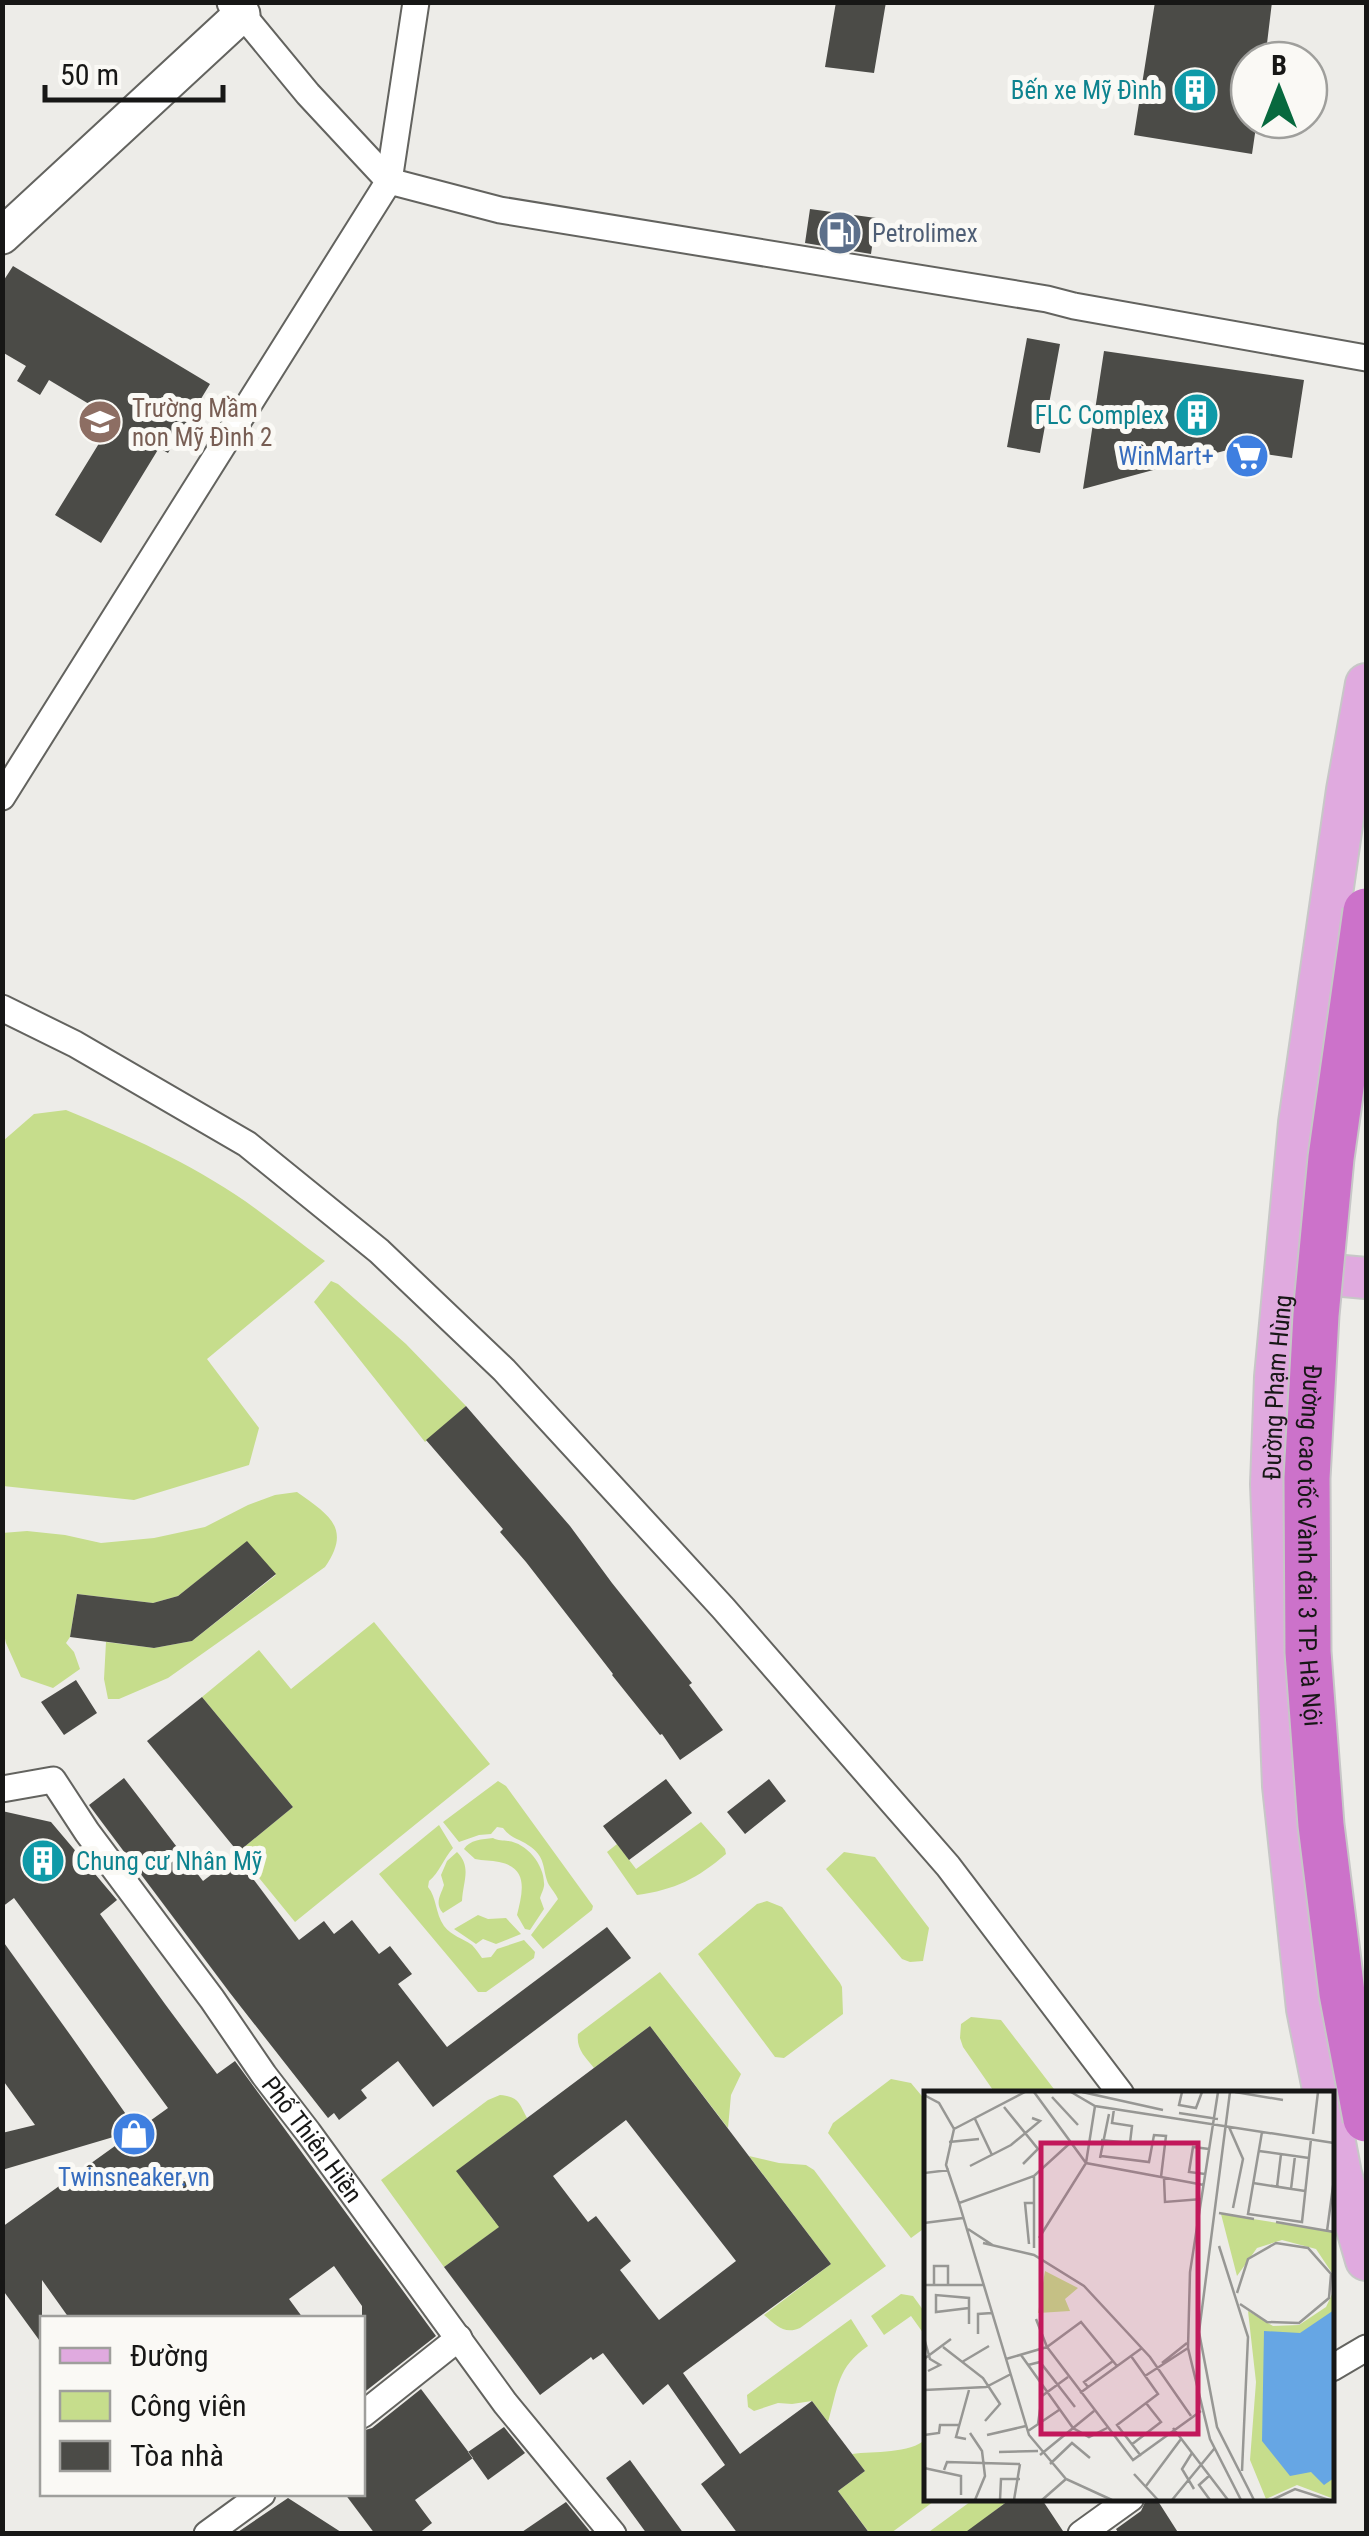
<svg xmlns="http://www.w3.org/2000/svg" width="1369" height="2536" viewBox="0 0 1369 2536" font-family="'Roboto Condensed',sans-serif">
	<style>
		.green { fill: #c6dd8c }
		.building { fill: #4b4b47; fill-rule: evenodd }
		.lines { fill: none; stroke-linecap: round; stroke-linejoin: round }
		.street-casing { stroke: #63635f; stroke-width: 29 }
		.secondary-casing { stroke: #63635f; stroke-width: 39 }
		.primary-casing { stroke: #c7c7c7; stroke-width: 44 }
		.street { stroke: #fff; stroke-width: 25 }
		.secondary { stroke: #fff; stroke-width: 35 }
		.primary { stroke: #e0aadf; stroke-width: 40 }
		.highway-bridge-casing { stroke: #c7c7c7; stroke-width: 49; stroke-linecap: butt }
		.highway-bridge { stroke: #cc72ca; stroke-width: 45 }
		.labels { text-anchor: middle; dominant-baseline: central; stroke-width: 10; stroke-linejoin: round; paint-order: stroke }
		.culture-label { font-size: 25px; fill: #0d838f; stroke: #faf9f5; text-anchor: end }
		.service-label { font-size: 25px; fill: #4e5e75; stroke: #faf9f5; text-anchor: start }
		.education-label { font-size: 25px; fill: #785e54; stroke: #faf9f5; text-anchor: start }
		.shop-label { font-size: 25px; fill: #366cbe; stroke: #faf9f5; text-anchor: end }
		.street-label { font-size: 25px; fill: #171716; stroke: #faf9f5 }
		.inset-road { fill: none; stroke: #979794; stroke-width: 2.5 }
		.view { fill: #c2185b; fill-opacity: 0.15; stroke: #c2185b; stroke-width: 5 }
		.inset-edge { fill: none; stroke: #171716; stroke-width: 5 }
	</style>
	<rect width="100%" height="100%" fill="#edece8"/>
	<!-- green -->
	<path class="green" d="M66,1110C127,1135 190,1163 245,1201C272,1220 298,1241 325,1261L207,1359L259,1428L249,1465L134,1500L3,1486V1141L34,1114Z
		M331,1281L338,1284L406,1344L466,1406L425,1442L314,1302Z
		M297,1492C329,1515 352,1528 325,1567L168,1678L119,1699H108L104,1679L106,1642L154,1648L192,1641L276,1575L247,1542L178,1596L153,1603L77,1594L70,1637L66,1643L74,1652L80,1669L53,1688L21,1677L6,1643L2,1626V1533L27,1531L65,1535L101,1543L154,1538L205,1527L248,1505L275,1495Z
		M374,1622L490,1764L295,1922L238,1852L293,1807L202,1697L259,1650L291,1689Z
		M498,1781L506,1786L593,1906L592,1910L543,1949L531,1935L558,1899C556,1894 552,1890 549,1885C542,1871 547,1859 531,1847C521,1839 511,1839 503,1828L497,1827L491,1834L479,1835L459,1842L443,1822Z
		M701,1822L725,1849L726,1854C698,1878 675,1890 637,1895L607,1852L617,1844L636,1869Z
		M439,1825L453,1848C444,1858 439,1873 429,1881L428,1887C437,1898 435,1913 444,1926C452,1936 462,1938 472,1945C476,1949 479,1954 482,1958L491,1957L497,1949L524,1940L535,1952L534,1958L486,1992H478L379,1874Z
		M493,1838C498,1841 503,1840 508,1841C527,1843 544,1865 544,1883C545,1887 541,1894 540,1898L544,1909L530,1930L525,1929L517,1915C522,1894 530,1868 499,1862C491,1860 483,1861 475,1859L464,1849C469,1840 483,1839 493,1838Z
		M457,1852C472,1867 463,1881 462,1901L443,1913C434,1903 441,1895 444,1885L441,1875L447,1861Z
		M844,1852L875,1857L929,1928L923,1961L910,1962L902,1959L826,1869Z
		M767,1901L782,1907L840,1983L842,1987L843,2014L784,2058L775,2057L698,1954L757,1904Z
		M478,1915L488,1919L506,1918L521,1934L496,1944L483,1939L476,1944L454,1929Z
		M660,1972L741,2074L731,2095L728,2128L650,2026L594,2068C585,2057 576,2049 578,2034Z
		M971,2017L1001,2020L1057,2093H995L963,2047L960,2038L961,2024Z
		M891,2079L911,2083L926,2101V2227L911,2238L828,2133L833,2123Z
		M500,2095C519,2097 519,2103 527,2118L457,2171L495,2222L519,2213L444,2267L381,2180L488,2100Z
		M749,2156L779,2163L806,2165L814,2170L886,2266L800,2328C784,2335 776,2325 764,2315L831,2264Z
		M901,2294L913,2296L926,2314V2337L911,2316L884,2335L871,2316Z
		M851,2319L868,2346C837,2367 838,2388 828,2422L812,2401L792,2404L778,2403L754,2411L748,2407L747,2395Z
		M926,2439V2498L937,2499L891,2533H865L868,2531L838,2491L865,2471L852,2454C874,2451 910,2454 926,2439Z
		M974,2499H1001L1005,2503L966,2533L926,2534Z"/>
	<!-- building -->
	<path class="building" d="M836,2H886L874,73L825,67Z
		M1155,2H1272L1265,60H1249V120H1257L1252,154L1134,135Z
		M810,209L876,218L871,254L805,243Z
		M13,266L210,384L168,453L159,448L101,543L55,515L114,419L49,380L40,395L17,381L26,366L2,352V283Z
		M1027,338L1060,344L1040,453L1007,447Z
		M1104,351L1304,380L1292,458L1231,449L1083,489Z
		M466,1406L570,1526L612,1583L692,1683L689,1685L723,1730L680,1760L662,1734L660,1735L612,1675L613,1674L526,1562L500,1532L503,1529L426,1440Z
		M247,1541L276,1574L192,1641L154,1648L70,1637L77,1594L153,1603L178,1596Z
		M76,1680L97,1713L64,1735L41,1702Z
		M202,1697L293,1807L238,1852L147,1741Z
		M124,1778L203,1881L236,1856L299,1940L324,1921L334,1934L352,1920L379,1954L390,1946L412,1974L398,1984L447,2047L607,1927L631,1958L433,2107L398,2061L361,2090L367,2098L339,2120L334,2113L328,2118L230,1993L89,1805Z
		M666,1779L692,1813L629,1860L603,1826Z
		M769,1779L786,1801L745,1834L727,1812Z
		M2,1811L51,1822L117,1900L100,1914L165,2004L217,2074L235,2061L436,2336L362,2394V2306L334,2266L289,2299L303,2318H69L42,2280V2344L2,2289V2227L168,2108L14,1898L2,1907Z
		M2,1940L71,2036L137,2130L2,2170V2133L35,2125L2,2079Z
		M650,2026L831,2264L683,2373L740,2454L812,2401L865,2471L838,2491L870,2534H738L701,2484L725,2465L668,2384L643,2405L603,2353L593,2360L591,2357L540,2395L444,2267L499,2227L456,2171ZM626,2120L736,2261L659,2320L620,2270L631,2261L596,2216L588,2222L553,2176Z
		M421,2389L473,2458L415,2500L432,2523L418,2534H375L345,2494H362V2431L372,2428Z
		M504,2427L525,2453L488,2480L468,2452Z
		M630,2460L684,2534H647L606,2478Z
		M288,2498L344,2534H235Z
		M1012,2498H1041L1065,2534H963Z
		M1147,2498H1156L1179,2534H1119L1116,2529L1141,2511Z
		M566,2502L592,2534H519Z"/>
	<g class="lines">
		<defs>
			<g id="street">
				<path d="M242,14L308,94L389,181L500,210L1047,299L1074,306L1366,358"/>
				<path d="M2,797L389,181L416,2"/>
				<path d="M2,1008L75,1044L247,1144L379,1251L504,1370L723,1608L948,1866L1121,2094"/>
				<path id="s1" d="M2,1789L53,1780L87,1832L212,1999L264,2075L308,2132L505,2403L613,2534"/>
				<path d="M1332,2368L1366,2348"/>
				<path d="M362,2415L459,2338"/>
				<path d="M207,2534L262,2494"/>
				<path d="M1081,2534L1131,2498"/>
			</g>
			<path id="secondary" d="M2,236L242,14L235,2"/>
			<g id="primary">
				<path d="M1288,1271L1366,1278"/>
				<path id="s2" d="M1324,2094L1307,2009L1283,1786L1271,1484L1275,1377L1299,1123L1347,790L1366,684"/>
				<path d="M1332,2127L1341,2174L1366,2260"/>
			</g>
		</defs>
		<!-- street casing -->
		<use href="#street" class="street-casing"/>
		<!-- secondary casing -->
		<use href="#secondary" class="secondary-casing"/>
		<!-- primary casing -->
		<use href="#primary" class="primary-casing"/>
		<!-- street -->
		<use href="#street" class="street"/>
		<!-- secondary -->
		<use href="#secondary" class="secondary"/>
		<!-- primary -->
		<use href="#primary" class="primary"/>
		<defs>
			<g id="highway-bridge">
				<path id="s3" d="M1366,911L1331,1158L1316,1315L1307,1478L1308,1652L1321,1825L1342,1993L1366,2119"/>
			</g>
		</defs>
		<!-- highway-bridge casing -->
		<use href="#highway-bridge" class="highway-bridge-casing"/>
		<!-- highway-bridge -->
		<use href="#highway-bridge" class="highway-bridge"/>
	</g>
	<!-- icons -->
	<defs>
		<symbol id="building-disc" viewBox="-11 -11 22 22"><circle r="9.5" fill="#0f9aa8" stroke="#faf9f5"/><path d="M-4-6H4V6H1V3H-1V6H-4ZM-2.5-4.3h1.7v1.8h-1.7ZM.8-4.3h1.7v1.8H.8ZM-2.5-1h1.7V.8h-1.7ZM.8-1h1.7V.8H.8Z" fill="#fff"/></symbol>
		<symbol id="fuel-disc" viewBox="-11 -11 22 22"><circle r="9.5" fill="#5c6f8a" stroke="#faf9f5"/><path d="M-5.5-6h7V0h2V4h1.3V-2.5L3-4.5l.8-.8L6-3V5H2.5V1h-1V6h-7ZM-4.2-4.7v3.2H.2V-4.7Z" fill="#fff"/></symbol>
		<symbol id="school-disc" viewBox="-11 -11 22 22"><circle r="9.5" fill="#8d6e63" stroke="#faf9f5"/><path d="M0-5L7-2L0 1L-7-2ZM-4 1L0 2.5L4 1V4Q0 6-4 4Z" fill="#fff"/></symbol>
		<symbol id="supermarket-disc" viewBox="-11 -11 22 22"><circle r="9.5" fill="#3f7fe0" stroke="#faf9f5"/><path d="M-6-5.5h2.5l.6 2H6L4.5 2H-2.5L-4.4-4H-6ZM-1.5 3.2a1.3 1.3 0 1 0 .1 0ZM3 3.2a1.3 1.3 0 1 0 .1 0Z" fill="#fff"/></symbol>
		<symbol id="shop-disc" viewBox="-11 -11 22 22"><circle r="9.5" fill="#3f7fe0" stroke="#faf9f5"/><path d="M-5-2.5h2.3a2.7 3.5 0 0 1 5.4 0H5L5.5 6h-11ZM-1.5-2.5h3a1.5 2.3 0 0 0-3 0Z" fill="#fff"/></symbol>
	</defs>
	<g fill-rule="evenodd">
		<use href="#building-disc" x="1170" y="65" width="50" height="50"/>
		<use href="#fuel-disc" x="815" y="208" width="50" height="50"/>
		<use href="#building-disc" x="1172" y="390" width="50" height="50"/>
		<use href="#school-disc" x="75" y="397" width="50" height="50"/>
		<use href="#supermarket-disc" x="1222" y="431" width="50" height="50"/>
		<use href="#building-disc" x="18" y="1836" width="50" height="50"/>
		<use href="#shop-disc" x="109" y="2109" width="50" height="50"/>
	</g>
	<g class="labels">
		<!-- culture labels -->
		<g class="culture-label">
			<text x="1162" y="90">Bến xe Mỹ Đình</text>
			<text x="1164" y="415">FLC Complex</text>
			<text x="76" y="1861" text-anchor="start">Chung cư Nhân Mỹ</text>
		</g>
		<!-- service labels -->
		<g class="service-label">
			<text x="872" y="233">Petrolimex</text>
		</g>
		<!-- education labels -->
		<g class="education-label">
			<text x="132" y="408">Trường Mầm<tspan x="132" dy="29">non Mỹ Đình 2</tspan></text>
		</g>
		<!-- shop labels -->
		<g class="shop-label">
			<text x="1214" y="456">WinMart+</text>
			<text x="134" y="2177" text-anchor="middle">Twinsneaker.vn</text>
		</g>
		<!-- street labels -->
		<g class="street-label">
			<text stroke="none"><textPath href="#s2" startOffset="710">Đường Phạm Hùng</textPath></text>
			<text stroke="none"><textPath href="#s3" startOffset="638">Đường cao tốc Vành đai 3 TP. Hà Nội</textPath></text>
			<text stroke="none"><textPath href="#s1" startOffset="495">Phố Thiên Hiền</textPath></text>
		</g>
	</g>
	<!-- overview -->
	<g transform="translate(924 2091)">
		<rect width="410" height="410" fill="#edece8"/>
		<path d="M297,123L410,141V185L392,158L358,149L333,157L313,185ZM121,180L154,197L141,208L146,220L114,222ZM410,199V408L373,394L342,408L326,369L332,291L324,220L349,235L375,234L402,216Z" fill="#c6dd8c"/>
		<path d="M410,219V387L400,394L387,381L366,385L338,350L340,240L376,242Z" fill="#66a6e4"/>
		<path class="inset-road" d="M110,1L162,72L280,94M147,1L171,15L410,52M158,1L239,19M258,1L255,14L272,17L278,1M294,1L266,181L264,257L286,348L317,409M306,1L275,241L293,336L330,409M311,1L359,9M0,4L15,12L30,38L22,74L35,112M128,6L154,34M80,16L114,58L99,73M255,22L294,28M51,28L68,64M305,36L319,68L309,117M30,38L101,1M338,41L324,123L378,131L387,48M389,43L394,1M177,49L206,52L208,35L188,32L190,18M25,51L55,48M145,53L110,85L35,112L105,344L142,388L188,409M335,60L385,67M177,65L225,71L230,44L242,45L237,86M176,67L185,23M46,75L87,54L116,30L108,27M281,83L265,81L269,56L285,58M240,87L241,111L278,108M0,90V82L25,79M329,92L381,100M353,96L357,63M367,98L371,65M295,122L330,128M352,131L410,141M0,132L39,127M44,138L70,155M403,140L410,88M115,147L162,72L171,15M59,152L110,164L160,195L226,266L267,325M105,153L101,112H110M295,155L324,246L318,380M110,157V85M0,194H60M10,194V175H24V194M313,202L324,168L352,152L384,157L407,183L405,207L375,232L343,231L316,213M45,217L12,221V204L45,207V233M112,228L123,256L157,231L193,275M54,243V223L68,222M0,247L6,268L16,274L4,280M19,256L59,287L76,313L61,330M97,264L149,337L165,346L183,337M207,265L234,303L193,334L217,365M0,268L27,248M82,268L123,256L209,369L277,320M38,271L65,255M238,272L263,252M104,274L116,271L151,316M221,285L264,257M164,296L160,291L189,270M0,299L62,296L87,283M156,302L218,257M114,333L118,305L144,286M249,337L304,409M104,340L135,319M46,342L58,360L61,385L51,409M0,344L15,342L16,334H35M63,344L102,335M42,348L32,346L45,299M207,354L237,331L222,312M75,361L114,360M268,362L258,378L270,398M116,364L170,320M126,373L148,352L166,367M0,377L37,385V404M20,379L23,371L96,373M210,383L234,409M286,384L275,394L286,409M222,395L257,348M76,409L77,388H96M90,409L96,373M118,409L142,388M248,409L290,358M348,409L371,398L405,409"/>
		<path class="view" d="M117,52H274V343H117Z"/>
		<rect width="410" height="410" class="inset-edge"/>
	</g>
	<!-- border -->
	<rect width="1369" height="2536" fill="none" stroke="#171716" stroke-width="10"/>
	<!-- legend -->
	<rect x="40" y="2316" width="325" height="180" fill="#faf9f5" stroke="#9f9f9c" stroke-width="2.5"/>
	<rect x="60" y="2348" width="50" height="15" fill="#e0aadf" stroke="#9f9f9c" stroke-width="2.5"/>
	<text x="130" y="2366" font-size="30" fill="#171716">Đường</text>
	<rect x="60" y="2391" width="50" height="30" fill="#c6dd8c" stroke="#9f9f9c" stroke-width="2.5"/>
	<text x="130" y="2416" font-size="30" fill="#171716">Công viên</text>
	<rect x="60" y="2441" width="50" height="30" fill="#4b4b47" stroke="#9f9f9c" stroke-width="2.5"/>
	<text x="130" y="2466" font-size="30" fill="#171716">Tòa nhà</text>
	<!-- north arrow -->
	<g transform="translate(1279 90)"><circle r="48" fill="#faf9f5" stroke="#9f9f9c" stroke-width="2.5"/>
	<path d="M0-8L18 38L0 25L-18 38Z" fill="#07693e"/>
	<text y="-15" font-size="28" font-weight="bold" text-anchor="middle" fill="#171716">B</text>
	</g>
	<!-- scale -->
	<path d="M45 85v15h178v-15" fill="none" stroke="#171716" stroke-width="5"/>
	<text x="60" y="85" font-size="30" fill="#171716" stroke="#faf9f5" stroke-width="8" paint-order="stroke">50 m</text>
</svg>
